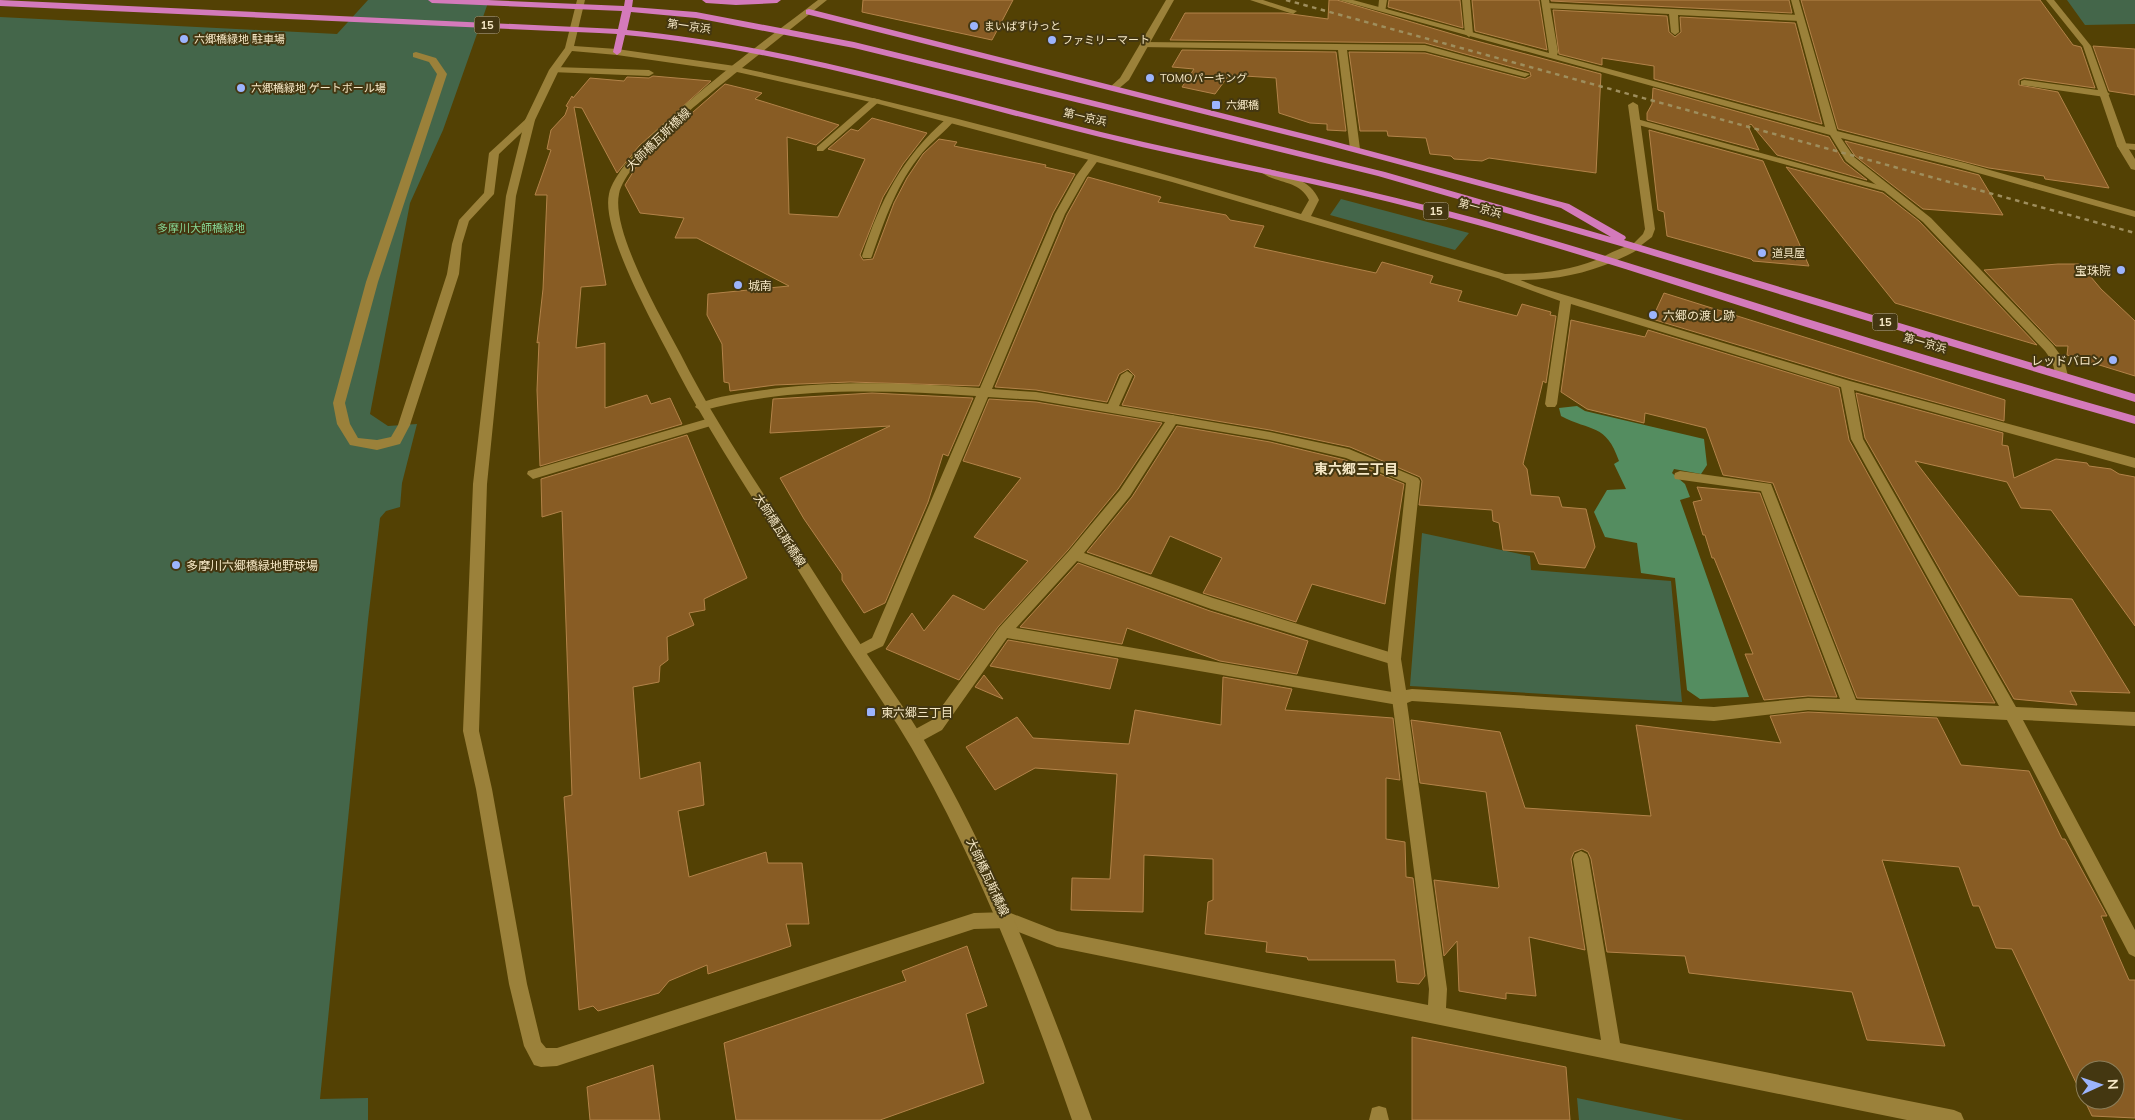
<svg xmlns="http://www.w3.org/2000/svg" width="2135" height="1120" viewBox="0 0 2135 1120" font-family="Mulish,'Noto Sans JP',sans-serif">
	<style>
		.green { fill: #44664a }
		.forest { fill: #548d60 }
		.building { fill: #885c24; stroke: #b38349; fill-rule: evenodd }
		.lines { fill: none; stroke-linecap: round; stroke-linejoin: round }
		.service { fill: #9b813a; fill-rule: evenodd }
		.minor { fill: #9b813a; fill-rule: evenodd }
		.tertiary { fill: #9b813a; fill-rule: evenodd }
		.trunk { fill: #d47abb; fill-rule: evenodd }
		.rail { stroke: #9e8e5d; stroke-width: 2.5; stroke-dasharray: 4.5 4.5; stroke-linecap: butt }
		.poi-dot { fill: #9cb4fd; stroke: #443711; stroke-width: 2 }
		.labels { text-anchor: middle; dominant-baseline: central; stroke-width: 4; stroke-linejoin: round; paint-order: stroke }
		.shield { fill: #443711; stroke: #c1b390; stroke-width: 1 }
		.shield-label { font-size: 11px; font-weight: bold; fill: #f6e8c6 }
		.far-street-label { font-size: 11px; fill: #f6e8c6; stroke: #443711 }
		.far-poi-label { font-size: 11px; fill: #f6e8c6; stroke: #443711; text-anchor: start }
		.far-park-label { font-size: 11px; fill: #85d696; stroke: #443711 }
		.street-label { font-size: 12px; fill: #f6e8c6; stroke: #443711 }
		.poi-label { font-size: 12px; fill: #f6e8c6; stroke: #443711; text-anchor: start }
		.neighbourhood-label { font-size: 14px; font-weight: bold; fill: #f6e8c6; stroke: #443711 }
	</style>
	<rect width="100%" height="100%" fill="#534104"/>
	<!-- green -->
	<path class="green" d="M368,0H489L443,130L410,203L370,414L388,426L417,424L402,483L400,507L386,511L380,518L368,620L320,1099L368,1098V1120H0V17L337,34Z
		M2067,0H2135V24L2085,25Z
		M1341,199L1469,233L1455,250L1330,215Z
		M1422,533L1530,556L1531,570L1671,581L1682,702L1410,686Z
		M1577,1098L1684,1120H1579Z"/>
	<!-- forest -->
	<path class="forest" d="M1577,406L1585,411L1704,439L1707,465L1701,474L1674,469L1672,473L1685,484L1690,497L1680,500L1749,697L1700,699L1687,690L1675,578L1641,573L1637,543L1605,537L1594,512L1607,490L1626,489L1614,464L1619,461C1606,423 1591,432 1561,416L1559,408Z"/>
	<!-- building -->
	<path class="building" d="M863,0H1013L992,40L862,12Z
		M1329,0H1337L1469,39L1601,74L1596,173L1489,158L1482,161L1454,159L1451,156L1430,154L1426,138L1388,136L1387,131H1360L1349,52L1425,53L1525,79L1531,76L1530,72L1425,43L1170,40L1185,13H1284L1328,19Z
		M1389,0H1460L1463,28L1388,7Z
		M1472,0H1539L1547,50L1475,31Z
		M1551,0H1789L1792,13L1551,1Z
		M1801,0H2040L2073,45L2081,47L2095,88L2024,78L2019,80V85L2058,92L2109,188L2045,179L2044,176L1989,168L1838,129Z
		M1553,10L1667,16L1669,32L1675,37L1681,32L1680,17L1795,23L1822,124L1654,79V66L1602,58V65L1559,54Z
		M2093,46L2135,49V95L2109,91Z
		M1182,50L1336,52L1346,131L1327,130V124L1310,123L1279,113L1276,78L1229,75L1215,94L1182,87L1194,69L1172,67Z
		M653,76L711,81L639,146L617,173L582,108L574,107L606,285L581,287L576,348L605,343V408L647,395L651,404L670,398L682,424L540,466L537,390L539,342L537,343L543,289L547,195H535L551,150L547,149L551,130L565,115L568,107L566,106L572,96L573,98L590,78L624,81L627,77L649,78Z
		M725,84L762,93L755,99L839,125L816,145L787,137L789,214L838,217L865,159L828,149L851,129L858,131L872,118L927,133L903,164L883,197L860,255L863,260L873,259L894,203L907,178L923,154L939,139L957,142L954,146L1046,165L1045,167L1075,174L1053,213L979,386L850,382L775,385L730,391L729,383L724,382L722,344L707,315L708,294L789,286L697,238H675L684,218L640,213L625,185L638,164L653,147Z
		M1653,88L1829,137L1844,162L1867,180L1777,155L1751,124L1748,126L1759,150L1647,120V113L1652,104Z
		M1649,130L1763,161L1809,266L1753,261L1751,259L1667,236L1664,212L1658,210Z
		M1845,141L1979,175L2003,215L1923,209L1855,156Z
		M1786,167L1883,193L1919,221L2037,345L1895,303Z
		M1088,177L1161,197L1158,202L1226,215L1230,220L1264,226L1254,247L1376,273L1382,262L1433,276L1430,283L1462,291L1458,301L1517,316L1522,304L1551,312L1550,315L1556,316L1546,383L1543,381L1523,464L1527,469L1531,495L1559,497L1562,507L1586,509L1595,547L1585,568L1539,564L1534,552L1503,550L1499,523L1493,521L1492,510L1419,505L1422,481L1420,477L1350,447L1270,430L1122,405L1135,376L1128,369L1119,374L1107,402L1036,390L995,387L1067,215Z
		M2058,264H2080L2101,289L2135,321V376L2067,355L2068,346H2056L1984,270Z
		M1664,293L2005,400L2004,421L1851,379L1652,319Z
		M1571,320L1645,337L1648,330L1839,388L1849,440L1995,703L1857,698L1773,483L1723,475L1706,428L1645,413L1644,423L1587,409L1561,392Z
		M872,393L973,398L948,456L943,454L928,502L885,603L864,613L842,580V574L804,519L780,478L890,426L770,433L773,399Z
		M1856,393L2003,433L2002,445L2008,446L2014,478L2056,459L2087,463L2089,466L2111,469L2119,474L2135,477V626L2051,510L2021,508L2007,482L1915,461L2019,596L2072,599L2130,693L2070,691L2077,705L2014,699L1865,438Z
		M989,399L1036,402L1162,423L1118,489L1068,550L998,627L959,680L886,649L912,613L924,631L953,595L984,610L1028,561L974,537L1021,478L963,461Z
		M1177,426L1270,442L1345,460L1404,484L1385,604L1312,584L1296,622L1203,593L1222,558L1170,536L1151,574L1087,552L1132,497Z
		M687,435L747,578L704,599L705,610L689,613L694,625L667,637L668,660L660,666L659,682L633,687L640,779L700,762L704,805L678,811L689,877L766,852L768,863H802L809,924H786L791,946L708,974L707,965L669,981L659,993L598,1011L593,1006L579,1010L564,797L572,795L562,511L542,517L541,479Z
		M1697,487L1760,493L1837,697L1808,696L1764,700L1745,654H1753L1714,558H1712L1705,535H1703L1693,502L1702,500Z
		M1078,563L1210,611L1308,641L1297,674L1220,661L1127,628L1122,644L1020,627Z
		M1008,640L1118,659L1110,689L990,666Z
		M984,675L1003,699L975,687Z
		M1223,677L1292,689L1285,710L1393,718L1400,780L1386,778V839L1405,842L1406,877L1413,878L1425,976L1419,984L1397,982L1395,960H1308L1307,957L1266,952L1267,942L1205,934L1208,902L1213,900V859L1144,855L1143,912L1071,910L1072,878L1110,879L1117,774L1035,768L995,790L966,747L1017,717L1033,738L1129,744L1135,710L1221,725Z
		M1808,712L1937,718L1961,765L2029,771L2062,839H2065L2107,916H2101L2129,980H2135V1118L2092,1116L2012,949L1996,948L1979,906H1973L1959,867L1882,860L1945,1046L1867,1040L1852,992L1689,973L1685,956L1607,952L1591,859L1588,852L1582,849L1574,852L1571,859L1585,950L1529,937L1536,996L1506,993V999L1459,991L1457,941L1444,956L1434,880L1498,888L1499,887L1486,792L1420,783L1411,720L1500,732L1525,808L1651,816L1636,725L1781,743L1770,716ZM2085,1070H2115V1100H2085Z
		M967,946L987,1006L966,1014L984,1083L880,1120H736L724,1043L906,981L902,971Z
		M1412,1037L1566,1067L1570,1120H1412Z
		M653,1065L660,1120H590L587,1087Z"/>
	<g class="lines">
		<!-- service -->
		<path class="service" d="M1250,0H1263L1297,11L1293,14Z
			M1379,0H1387L1385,12L1378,10Z
			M1462,0H1470L1473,34L1469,37L1465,34Z
			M1546,3L1800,15L1804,18L1800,21L1678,15L1679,32L1675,35L1671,32L1669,14L1543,8V4Z
			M1143,42L1425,45L1530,74L1525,77L1425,51L1347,50L1360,149L1355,152L1350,149L1338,50L1140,47V43Z
			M416,52L436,58L447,74L378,282L345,403L350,424L358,438L377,440L391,437L398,425L447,274L452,244L459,220L484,193L489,153L527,118L535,120L499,154L494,194L469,221L462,244L459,274L410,425L400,444L377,450L350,445L337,424L333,403L366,282L437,74L429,62L413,57V53Z
			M554,67L649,70L654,73L649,76L551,72V68Z
			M2024,80L2105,91L2110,94L2105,97L2021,85V81Z
			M873,98L881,100L823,151H817V147Z
			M1631,119H1637L1889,188L1884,191L1880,190L1631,123Z
			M2122,143L2135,144V150L2119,148L2117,146Z
			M1173,415L1179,419L1130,496L1084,553L1213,598L1399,655L1401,659L1399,663L1394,665L1211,609L1077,561L1016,628L1398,693L1403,694L1406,699L1403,704L1398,705L1007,638L942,730L920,742L915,744L910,742L907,737L910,732L932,720L999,628L1069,551L1120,490L1169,416Z
			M1379,1106L1386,1108L1389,1120H1369L1372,1108Z"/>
		<!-- minor -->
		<path class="minor" d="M577,0H585L574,46L617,49L735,66L740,69L735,72L617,55L572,51L559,70L535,120L516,196L487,484L479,731L492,789L527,984L541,1042L546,1048H557L974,913L1008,912L1057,931L1428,1005L1429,989L1387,659L1406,483L1346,458L1270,440L1036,400L988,397L885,642L883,646L858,658L853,656L851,652L853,648L872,638L976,396C885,390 790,386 701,411L695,407L697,404C721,395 745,393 771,389C843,380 908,383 980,388L1055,214L1076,176L1090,157L1094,156L1099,159L1086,177L1065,214L992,389L1036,392L1108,404L1121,375L1127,371L1133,375L1119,406L1270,432L1349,449L1418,478L1420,481L1401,659L1406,690L1412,689L1714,707L1808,698L1840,699L1761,491L1675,479L1674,476L1675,473L1680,471L1771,484L1856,700L1999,706L1851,439L1841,387L1571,304L1557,404L1555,407H1547L1545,404L1560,301L1500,279V275H1508L1535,286L1850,381L2135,458V468L1854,390L1863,439L2016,707L2135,712V726L2023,720L2135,930V957L2129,954L2007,720L1808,710L1714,721L1412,701L1407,703L1447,989L1446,1008L1601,1040L1573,859L1575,854L1581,851L1587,854L1589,859L1620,1043L1954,1110L1961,1113L1964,1120H1907L1057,947L1008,928L974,929L557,1066L541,1067L534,1065L524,1046L509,984L476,789L463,731L473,484L506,196L525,120L549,70L565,48Z
			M1166,0H1174L1129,80L1117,90H1111L1109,88L1120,78Z
			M1339,0H1353L1549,53L1541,0H1549L1558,52L1557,55L1825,127L1791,0H1799L1837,131L1965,163L2135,211V217L1957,167L1841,138L1854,157L1931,218L2053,345L2064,360L2068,376L2062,380L2056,376L2052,361L2045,351L1923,222L1846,161L1830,135Z
			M2046,0H2054L2091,46L2127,146L2135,159V170L2131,169L2117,146L2083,46Z
			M1633,102L1638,105L1655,229L1652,237L1635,250L1630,247L1643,234L1645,229L1628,105Z
			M947,118L955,120C945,132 932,141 922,153C897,183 885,219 872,256L871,258H863L862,256C881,199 901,159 947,118Z
			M710,418L714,419L716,422L714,425L533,479L527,474L528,471Z"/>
		<!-- tertiary -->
		<path class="tertiary" d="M818,0H827L742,68C930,109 1117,159 1301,214L1309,200C1299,179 1274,184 1260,171C1267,164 1303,180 1310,187C1314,191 1317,195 1319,200L1311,216L1505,274C1537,274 1565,272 1596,260C1606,256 1629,242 1639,245L1640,247C1635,253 1625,256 1617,260C1578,277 1546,281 1504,280L1172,182L875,103L737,72C707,96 627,158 619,194C611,231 662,319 680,353C708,409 743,462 777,515C807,561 836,608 867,654C885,681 904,707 921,735C993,857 1044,987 1092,1120H1072C1027,991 979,865 911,747C894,718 875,691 857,663C827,618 800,572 771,527C734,469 697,411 666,349C649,316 601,229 609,194C621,143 773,35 818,0Z"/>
		<!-- trunk -->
		<path class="trunk" d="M0,0L618,29L622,11L432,3L428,0H488L624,6L625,0H633L632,7L696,12L854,42L1385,172L1611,237L1561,208L1323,144L806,14V10L809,9L1329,140L1569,204L1625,236L1626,238L1624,240L2135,394V402L1631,249L1378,176L854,48L696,18L631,12L627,30C788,45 944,94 1101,132C1213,159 1326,179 1437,208C1569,242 1697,285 1827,325C1929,357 2032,386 2135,416V424C2030,394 1924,364 1819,331C1689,290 1561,246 1429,212C1320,183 1209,164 1100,137C943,99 787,50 625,35L621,52L617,55L613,52L617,34L599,33L0,6Z
			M702,0H781L777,3L736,5L706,3Z"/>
		<!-- rail -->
		<path class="rail" d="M1286,0L2135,233"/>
	</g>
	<!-- markers -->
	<g class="poi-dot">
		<circle cx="974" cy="26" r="5"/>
		<circle cx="184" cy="39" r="5"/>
		<circle cx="1052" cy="40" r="5"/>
		<circle cx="1150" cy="78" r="5"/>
		<circle cx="241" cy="88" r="5"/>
		<rect x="1211" y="100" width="10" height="10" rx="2.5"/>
		<circle cx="1762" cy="253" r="5"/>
		<circle cx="2121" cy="270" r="5"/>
		<circle cx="738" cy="285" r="5"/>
		<circle cx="1653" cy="315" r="5"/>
		<circle cx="2113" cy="360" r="5"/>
		<circle cx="176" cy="565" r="5"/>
		<rect x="866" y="707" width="10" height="10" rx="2.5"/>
	</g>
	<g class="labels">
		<!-- shield labels -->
		<g class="shield">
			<rect x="474.5" y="16.5" width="25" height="17" rx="4"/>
			<rect x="1423.5" y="202.5" width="25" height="17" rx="4"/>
			<rect x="1872.5" y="313.5" width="25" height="17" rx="4"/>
		</g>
		<g class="shield-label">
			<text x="487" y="25">15</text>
			<text x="1436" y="211">15</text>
			<text x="1885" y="322">15</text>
		</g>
		<!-- far-street labels -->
		<g class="far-street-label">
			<text transform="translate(689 26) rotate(8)">第一京浜</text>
			<text transform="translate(1085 117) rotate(13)">第一京浜</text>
			<text transform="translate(1480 208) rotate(15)">第一京浜</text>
			<text transform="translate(1925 343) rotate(16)">第一京浜</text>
		</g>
		<!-- far-poi labels -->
		<g class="far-poi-label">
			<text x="984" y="26">まいばすけっと</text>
			<text x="194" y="39">六郷橋緑地 駐車場</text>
			<text x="1062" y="40">ファミリーマート</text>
			<text x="1160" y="78">TOMOパーキング</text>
			<text x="251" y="88">六郷橋緑地 ゲートボール場</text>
			<text x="1226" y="105">六郷橋</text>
			<text x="1772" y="253">道具屋</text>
		</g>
		<!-- far-park labels -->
		<g class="far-park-label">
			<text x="201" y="228">多摩川大師橋緑地</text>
		</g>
		<!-- street labels -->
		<g class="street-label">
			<text transform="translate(658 139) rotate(-44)">大師橋瓦斯橋線</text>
			<text transform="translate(780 530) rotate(57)">大師橋瓦斯橋線</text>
			<text transform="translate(988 877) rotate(65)">大師橋瓦斯橋線</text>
		</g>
		<!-- poi labels -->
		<g class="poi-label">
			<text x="2111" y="270" text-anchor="end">宝珠院</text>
			<text x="748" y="285">城南</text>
			<text x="1663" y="315">六郷の渡し跡</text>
			<text x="2103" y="360" text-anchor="end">レッドバロン</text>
			<text x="186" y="565">多摩川六郷橋緑地野球場</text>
			<text x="881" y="712">東六郷三丁目</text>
		</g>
		<!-- neighbourhood labels -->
		<g class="neighbourhood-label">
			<text x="1356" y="469">東六郷三丁目</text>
		</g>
	</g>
	<!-- north arrow -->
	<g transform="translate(2100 1085) rotate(87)"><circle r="24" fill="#443711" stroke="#8b7e59"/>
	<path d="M0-4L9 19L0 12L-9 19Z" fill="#9cb4fd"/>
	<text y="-8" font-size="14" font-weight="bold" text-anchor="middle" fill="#f6e8c6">N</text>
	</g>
</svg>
